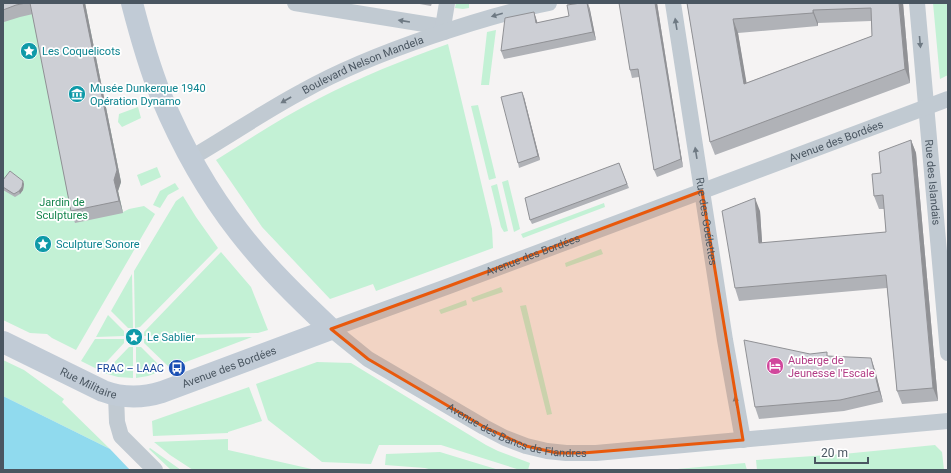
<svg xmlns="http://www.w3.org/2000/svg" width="951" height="473" viewBox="0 0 951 473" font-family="Roboto,sans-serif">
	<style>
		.green { fill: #c3f1d5 }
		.water { fill: #90daee }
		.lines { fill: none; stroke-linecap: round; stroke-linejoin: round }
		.street { stroke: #c1cad2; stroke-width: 16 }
		.secondary { stroke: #c1cbd6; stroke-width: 22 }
		.wall { fill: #b0b2b7; fill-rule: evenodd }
		.shaded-wall { fill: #909195 }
		.building { fill: #cdcfd5; stroke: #909195; fill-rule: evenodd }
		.oneway { fill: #6e7983 }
		.marked { fill: #e8590c; fill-opacity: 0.2; stroke: #e8590c; stroke-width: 3; stroke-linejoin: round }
		.labels { text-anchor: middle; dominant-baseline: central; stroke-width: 3.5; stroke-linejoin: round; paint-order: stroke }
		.culture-label { font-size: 11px; fill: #0d838f; stroke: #fff; text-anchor: start }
		.street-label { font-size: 11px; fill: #4a5661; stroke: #fff }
		.park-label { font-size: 11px; fill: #17864f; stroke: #fff }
		.hotel-label { font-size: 11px; fill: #b23c85; stroke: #fff; text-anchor: start }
		.transit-label { font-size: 11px; fill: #164399; stroke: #fff; text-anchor: end }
	</style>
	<rect width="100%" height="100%" fill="#f5f3f3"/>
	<!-- green -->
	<path class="green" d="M3,3H85L121,182L118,191L123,212L129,209L144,206L155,214L76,350L52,338L47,334L30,333L3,320Z
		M456,3H469V8L463,9L455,8Z
		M933,3H948V75L940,79Z
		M496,30L489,85H481L487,32Z
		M448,44L490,220L492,229L493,248L376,291L373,284L330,299L262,227L216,160C249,139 283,117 318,99C360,77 403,60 448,44Z
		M478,105L496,178L489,180L471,106Z
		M138,107L141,118L122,127L118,122L119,114Z
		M157,167L161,177L141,186L137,175Z
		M508,180L520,229L514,232L502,182Z
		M175,183L179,189L168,195L160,208L153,205L160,191Z
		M497,184L508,231L504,232L501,227L491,186Z
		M183,196L196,217L218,248L140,327L135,328L134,271L176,201Z
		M604,203L605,207L523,238L521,234Z
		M601,249L603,254L566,267L565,263Z
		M221,252L251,287L268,330L258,333L144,336V332Z
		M132,274L133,328H128L111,311Z
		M501,287L503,292L473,302L471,298Z
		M466,300L467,305L441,314L439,310Z
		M526,305L552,414L547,415L520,306Z
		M108,315L124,331V336L96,337Z
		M252,337L170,368L144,343V339Z
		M95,339H124V343L99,370L81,361Z
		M129,347H133V378L118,377L104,373Z
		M136,347H141L164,370L148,376L136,378Z
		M3,360L24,370L64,399L62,402L110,449L3,396Z
		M317,362L351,363L486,445L498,451L530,463L528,470H520L441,445H379L371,464L322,462L268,420L256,384Z
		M249,387L262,421L228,432V433L153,436L152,421Z
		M228,439V450L316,470H193L170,455L154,442Z
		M935,445L942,452L944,470H757L756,460L843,454Z
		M150,448L181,470H171L149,449Z
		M440,452L499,470H432L425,468L385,465L386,454Z
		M745,463L747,470H666Z"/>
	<!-- water -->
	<path class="water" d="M3,396L110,449L130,470H3Z"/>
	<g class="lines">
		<!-- street -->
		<g class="street">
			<path d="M295,3L443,27"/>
			<path id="s1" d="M673,3L725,340L743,440"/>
			<path id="s2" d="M917,3L948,353"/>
			<path d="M444,32L443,27L447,3"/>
			<path id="s3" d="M191,158C229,136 265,111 303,91C344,68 388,51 432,36C470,23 509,11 549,3"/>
			<path id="s4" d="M331,329L449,286L948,99"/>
			<path id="s5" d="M331,329L368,359L484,427L505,438L526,446L547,451L566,453H596L948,421"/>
			<path d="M116,395L117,422L121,436L155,470"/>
		</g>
		<!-- secondary -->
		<path class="secondary" id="s6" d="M3,342L103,391C122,398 143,398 162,392L331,329C299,299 267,268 239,232C207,191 181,144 161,96C149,66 140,34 132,3"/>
	</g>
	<!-- wall -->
	<path class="wall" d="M3,3H85L121,182L118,191L123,213L75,223L71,211L33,14L20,17L4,22L3,19Z
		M414,3H432L431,6Z
		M588,3L590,10L596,40L504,59L501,51L534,12L537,23L569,16Z
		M657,3L683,167L657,177L654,170L639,77L632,78L630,70Z
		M687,3H903L910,83L715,155L710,142ZM871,21L872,36L746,83L738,33L818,26V23Z
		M524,97L540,160L519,168L518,163Z
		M911,140L916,153L938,401L902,404L897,391L887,288L739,301L735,288L760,211L762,243L886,232L884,209H879L874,196L881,173Z
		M619,163L629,188L532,224L530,220Z
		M3,180L24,184L23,190L20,194L15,197L3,190Z
		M810,354L828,356L875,370L883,402L844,411L759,419L755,407Z"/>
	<!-- shaded-wall -->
	<path class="shaded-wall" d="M83,3H85L121,182L118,191L123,213L119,201L114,180Z
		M588,3L590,10L596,40L593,32Z
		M655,3H657L683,167L681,159Z
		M899,3H903L910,83L905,69Z
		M813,10L818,23V26L813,13Z
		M534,12L537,21L539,31L536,23Z
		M733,19L738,33L749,97L744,84Z
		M522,92L524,97L540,160L538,156Z
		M911,140L916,153L938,401L933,388Z
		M23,181L24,184L23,190L20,194L19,191Z
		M755,198L760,211L763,256L759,243Z
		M871,358L875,370L883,402L879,391Z"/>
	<!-- building -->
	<path class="building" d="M3,3H26L16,5L3,10Z
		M30,3H83L117,170L114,180L119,201L71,211Z
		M581,3H587L593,32L501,51L505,18L534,12L536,23L569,16L567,5Z
		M619,3H655L681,159L654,170L638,69L630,70Z
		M687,3H899L905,69L710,142ZM871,8L872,36L744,84L733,19L813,13V10Z
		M522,92L538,156L518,163L501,97Z
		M911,140L933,388L897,391L886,275L735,288L722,211L755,198L759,243L886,232L883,195L874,196L872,174L881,173L879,152Z
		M619,163L627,184L530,220L525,198Z
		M10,171L23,181L22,187L19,191L14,194L3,187V180Z
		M744,340L810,354L827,352V356L871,358L879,391L840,400L755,407Z"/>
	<!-- one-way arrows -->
	<defs><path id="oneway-solid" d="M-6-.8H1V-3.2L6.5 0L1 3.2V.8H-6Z"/></defs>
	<g class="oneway">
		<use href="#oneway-solid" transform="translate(497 15) rotate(164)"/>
		<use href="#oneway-solid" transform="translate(404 21) rotate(-171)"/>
		<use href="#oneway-solid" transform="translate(676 24) rotate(-99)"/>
		<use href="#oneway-solid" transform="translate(920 42) rotate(85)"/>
		<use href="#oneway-solid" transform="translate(286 100) rotate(150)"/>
		<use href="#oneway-solid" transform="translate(696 153) rotate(-99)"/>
		<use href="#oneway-solid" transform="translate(736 402) rotate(-100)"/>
	</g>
	<!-- marked area -->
	<path class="marked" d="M702,191L743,440L583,453H557L526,446L484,427L368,359L331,329L449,286Z"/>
	<!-- icons -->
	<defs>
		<symbol id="sight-disc" viewBox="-11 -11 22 22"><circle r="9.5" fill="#0f9aa8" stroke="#fff"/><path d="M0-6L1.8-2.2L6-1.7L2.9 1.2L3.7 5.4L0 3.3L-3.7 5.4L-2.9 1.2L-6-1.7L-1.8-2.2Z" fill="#fff"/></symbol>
		<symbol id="museum-disc" viewBox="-11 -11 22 22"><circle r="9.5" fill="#0f9aa8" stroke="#fff"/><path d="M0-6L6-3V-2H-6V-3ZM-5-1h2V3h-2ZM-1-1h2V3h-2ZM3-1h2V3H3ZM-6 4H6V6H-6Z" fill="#fff"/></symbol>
		<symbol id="hotel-disc" viewBox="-11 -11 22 22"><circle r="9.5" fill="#d1479c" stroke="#fff"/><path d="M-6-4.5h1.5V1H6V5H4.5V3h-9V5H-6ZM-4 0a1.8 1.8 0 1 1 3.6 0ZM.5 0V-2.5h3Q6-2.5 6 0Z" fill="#fff"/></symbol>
		<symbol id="bus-disc" viewBox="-11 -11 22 22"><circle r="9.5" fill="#1a4fb4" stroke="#fff"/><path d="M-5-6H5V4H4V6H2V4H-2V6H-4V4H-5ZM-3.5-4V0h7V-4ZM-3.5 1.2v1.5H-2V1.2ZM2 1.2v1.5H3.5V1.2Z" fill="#fff"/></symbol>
	</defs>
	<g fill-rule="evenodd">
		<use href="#sight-disc" x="19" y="41" width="20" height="20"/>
		<use href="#museum-disc" x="67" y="84" width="20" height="20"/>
		<use href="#sight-disc" x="33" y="234" width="20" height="20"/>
		<use href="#sight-disc" x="124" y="327" width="20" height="20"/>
		<use href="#hotel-disc" x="765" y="356" width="20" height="20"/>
		<use href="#bus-disc" x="167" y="358" width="20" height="20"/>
	</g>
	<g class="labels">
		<!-- culture labels -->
		<g class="culture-label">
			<text x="42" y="51">Les Coquelicots</text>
			<text x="90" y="88">Musée Dunkerque 1940<tspan x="90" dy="13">Opération Dynamo</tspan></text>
			<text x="56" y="244">Sculpture Sonore</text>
			<text x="147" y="337">Le Sablier</text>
		</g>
		<!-- street labels -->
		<g class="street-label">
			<text stroke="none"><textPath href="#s3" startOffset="196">Boulevard Nelson Mandela</textPath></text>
			<text stroke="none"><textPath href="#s4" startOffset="539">Avenue des Bordées</textPath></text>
			<text stroke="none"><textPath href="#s2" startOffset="180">Rue des Islandais</textPath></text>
			<text stroke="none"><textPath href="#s1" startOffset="221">Rue des Goélettes</textPath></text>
			<text stroke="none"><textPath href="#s4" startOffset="215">Avenue des Bordées</textPath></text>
			<text stroke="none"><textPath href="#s6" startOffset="243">Avenue des Bordées</textPath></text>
			<text stroke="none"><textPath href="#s6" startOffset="95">Rue Militaire</textPath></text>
			<text stroke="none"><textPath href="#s5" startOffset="215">Avenue des Bancs de Flandres</textPath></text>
		</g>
		<!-- park labels -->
		<g class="park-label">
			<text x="62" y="202">Jardin de<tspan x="62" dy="13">Sculptures</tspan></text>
		</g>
		<!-- hotel labels -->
		<g class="hotel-label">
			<text x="788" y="360">Auberge de<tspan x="788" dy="13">Jeunesse l'Escale</tspan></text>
		</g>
		<!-- transit labels -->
		<g class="transit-label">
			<text x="164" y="368">FRAC – LAAC</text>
		</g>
	</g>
	<!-- border -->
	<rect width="951" height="473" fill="none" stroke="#4a5661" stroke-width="8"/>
	<!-- scale -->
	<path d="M815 457v6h53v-6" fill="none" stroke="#4a5661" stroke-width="2"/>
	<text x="821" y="457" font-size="12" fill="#4a5661" stroke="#ffffff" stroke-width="3" paint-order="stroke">20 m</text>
</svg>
